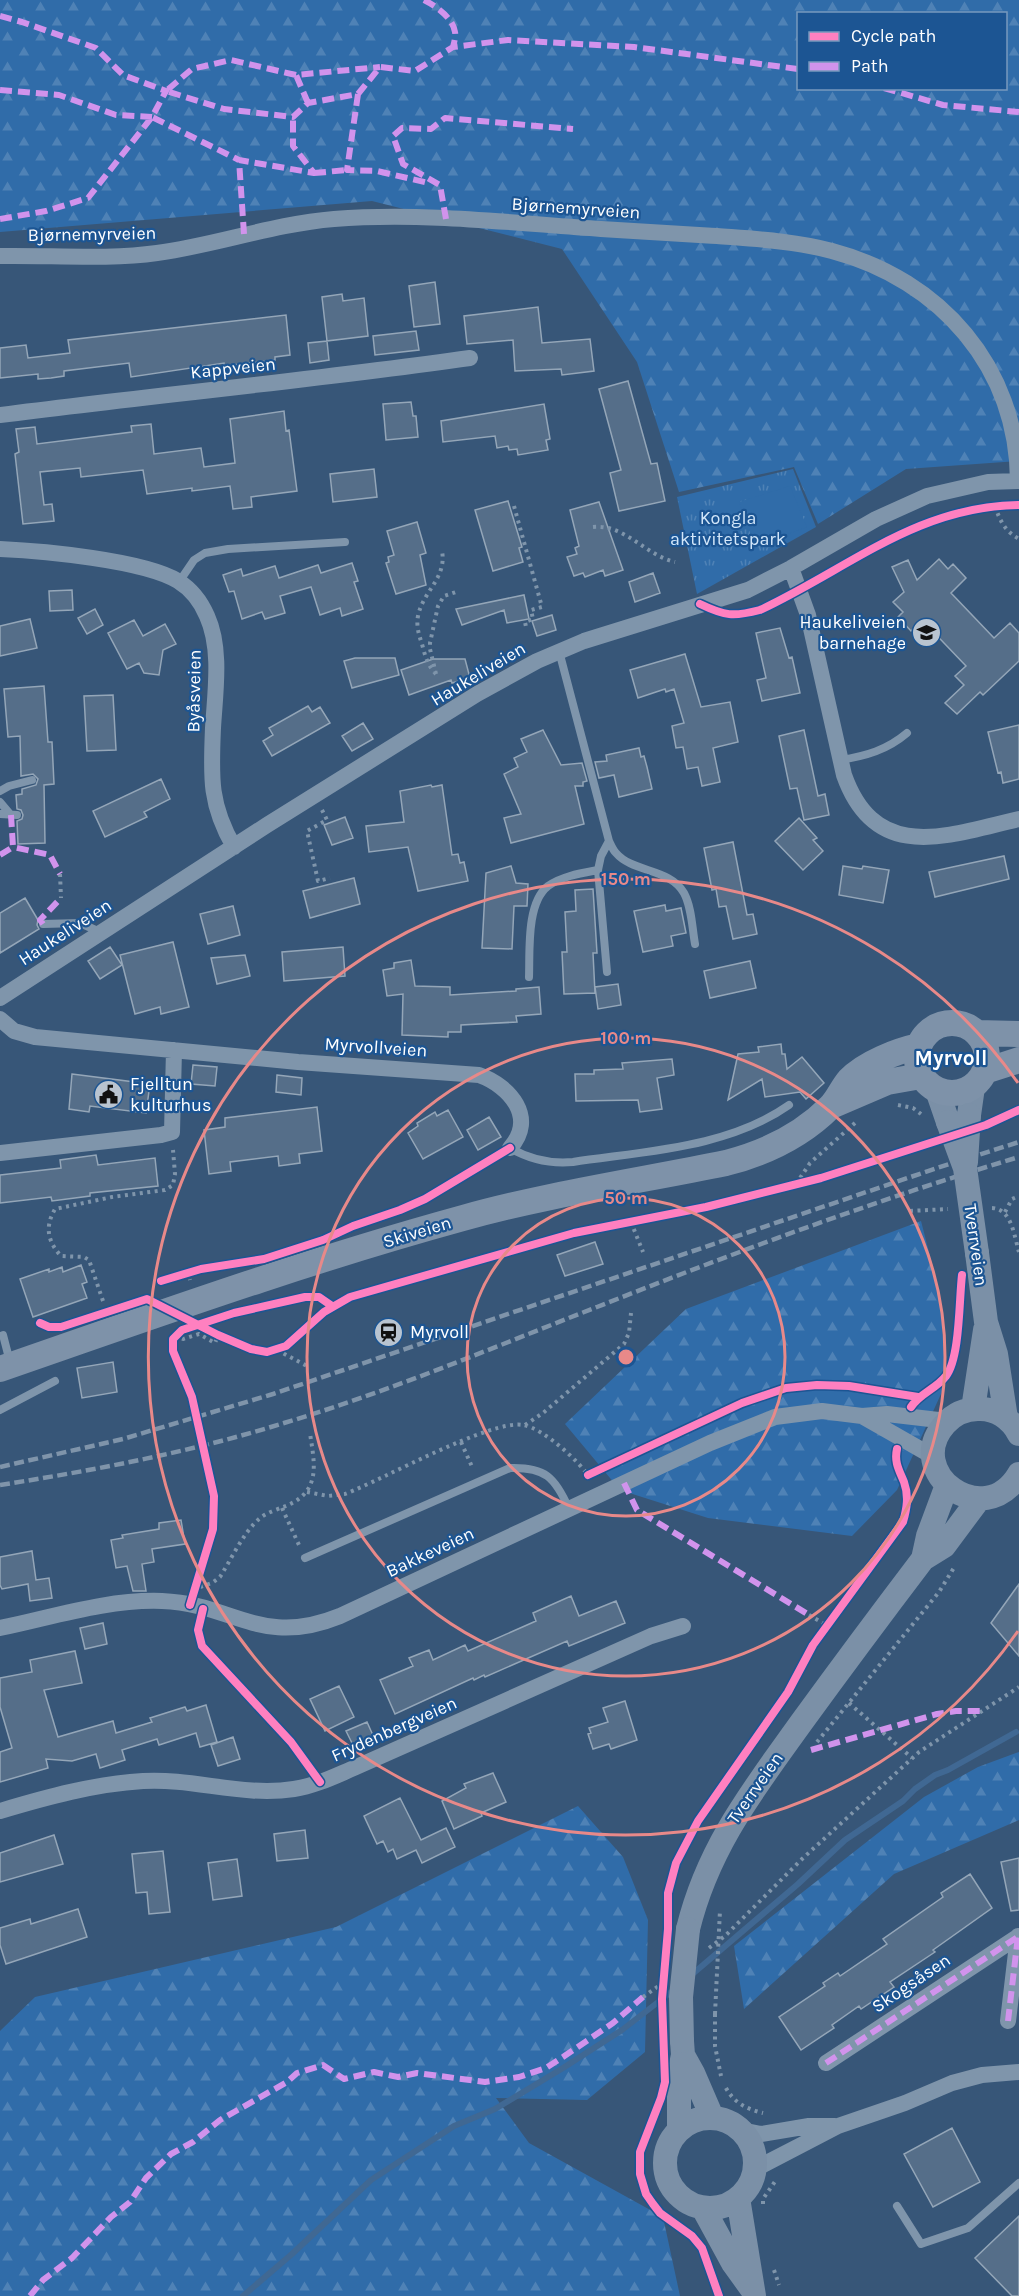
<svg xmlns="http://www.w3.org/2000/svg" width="1019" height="2296" viewBox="0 0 1019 2296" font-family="Karla,sans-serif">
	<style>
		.grass { fill: url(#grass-tufts) }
		.forest { fill: url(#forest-firs); fill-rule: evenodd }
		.pitch { fill: #306ca9 }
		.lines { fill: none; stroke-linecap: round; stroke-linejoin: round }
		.stream { stroke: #406893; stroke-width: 6 }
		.building { fill: #556e89; stroke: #94a6b8; stroke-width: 1.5 }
		.path { stroke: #7f95ab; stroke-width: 4; stroke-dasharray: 3 4.5; stroke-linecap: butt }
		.lane { stroke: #7f95ab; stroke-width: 8 }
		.street { stroke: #7f95ab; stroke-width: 16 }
		.secondary { stroke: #7b90a7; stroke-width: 24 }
		.primary { stroke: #7e92a9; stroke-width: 26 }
		.rail { stroke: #7f94aa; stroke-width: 4.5; stroke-dasharray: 10 4.5; stroke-linecap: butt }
		.path-bridge { stroke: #7f95ab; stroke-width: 4; stroke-dasharray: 3 4.5; stroke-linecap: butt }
		.secondary-bridge { stroke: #7b90a7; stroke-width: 24 }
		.quiet { stroke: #d193ec; stroke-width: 6; stroke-dasharray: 12 6; stroke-linecap: butt }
		.cycleway-casing { stroke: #1c5593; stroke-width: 11 }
		.cycleway { stroke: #ff80c0; stroke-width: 8 }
		.ring { fill: none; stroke: #e88989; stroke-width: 3 }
		.labels { text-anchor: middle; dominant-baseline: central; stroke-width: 4.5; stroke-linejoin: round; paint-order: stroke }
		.street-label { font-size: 18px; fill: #fff; stroke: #1c5593 }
		.park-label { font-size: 18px; fill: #d3e7fa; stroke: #1c5593 }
		.poi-label { font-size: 18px; fill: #fff; stroke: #1c5593; text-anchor: start }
		.quarter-label { font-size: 21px; font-weight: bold; fill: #fff; stroke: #1c5593 }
		.centre { fill: #e88989; stroke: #1c5593; stroke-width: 3 }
		.ring-label { font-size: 18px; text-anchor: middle; font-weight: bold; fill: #e88989; stroke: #1c5593; stroke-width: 4.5; stroke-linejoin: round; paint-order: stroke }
	</style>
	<defs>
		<pattern id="grass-tufts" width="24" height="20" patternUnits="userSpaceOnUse" patternTransform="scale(1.5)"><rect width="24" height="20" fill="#306ca9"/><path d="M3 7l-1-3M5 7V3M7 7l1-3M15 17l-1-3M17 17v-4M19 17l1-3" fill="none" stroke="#4f82b6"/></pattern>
		<pattern id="forest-firs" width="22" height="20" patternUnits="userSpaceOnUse" patternTransform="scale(1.5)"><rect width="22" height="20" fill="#306ca9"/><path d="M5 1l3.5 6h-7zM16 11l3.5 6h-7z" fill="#4f82b6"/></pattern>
	</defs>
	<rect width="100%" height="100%" fill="#375678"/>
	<!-- grass -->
	<path class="grass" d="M793,469L816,527L697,594L677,497Z"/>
	<!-- forest -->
	<path class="forest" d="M0,0H1019V461L906,469L818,524L794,467L679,492L637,362L562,249L372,201L0,232ZM798,14H1006V88H798Z
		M921,1221L940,1295L946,1383L897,1490L852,1536L708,1518L620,1490L565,1424L686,1309Z
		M1019,1752V1820L894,1874L744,2009L734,1946L924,1797L978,1767Z
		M578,1806L623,1857L648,1920L645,2052L587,2100L496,2098L529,2143L663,2217L680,2296H0V2031L35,1997L336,1927Z"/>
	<!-- pitch -->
	<path class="pitch" d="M790,486L807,527L755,546L739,502Z"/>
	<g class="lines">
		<!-- stream -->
		<path class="stream" d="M689,1977L798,1884L845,1840L903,1801L915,1789L935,1775L948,1770L1016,1732
			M243,2296L292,2254L371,2180L454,2126L495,2109L563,2068L622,2030L675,1989"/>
	</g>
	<!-- building -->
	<path class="building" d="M435,282L440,324L414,327L409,286Z
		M342,294L343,301L364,298L368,336L327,341L329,360L310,363L308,343L327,341L322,297Z
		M538,307L542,343L590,339L594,371L562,375L561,369L515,371L513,340L467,344L464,316Z
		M286,315L290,355L275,357V360L224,366V363L131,377L129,363L64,371V376L51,378L38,379V374L0,378V348L26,345L28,358L70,353L68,340Z
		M416,331L419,350L375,355L373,336Z
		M628,381L651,464L657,463L665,501L619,511L610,473L621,470L599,389Z
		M411,402L413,416H416L418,437L386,440L383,404Z
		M544,404L550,439L546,440L548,450L518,455L517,449L509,450L508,446L497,448L495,436L443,442L441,421Z
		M284,411L286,431L289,430L297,491L251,497L252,507L233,509L230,486L192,491V488L147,494L143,470L81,477L80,468L40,472L44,505L52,504L54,521L23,524L15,454L19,452L16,429L35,427L37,444L132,432L131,426L151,424L154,454L201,448L204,467L235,463L230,419Z
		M374,469L377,497L333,502L330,474Z
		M508,501L522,547L519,548L523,562L493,571L475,510Z
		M599,502L623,570L605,576L603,570L585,577L583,573L574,576L567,557L577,554L575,548L579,546L570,510Z
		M417,522L426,553L420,555L426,585L396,594L386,563L389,562L388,557L394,555L387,531Z
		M939,559L948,569L953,564L966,578L951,593L994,638L1010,623L1019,633V661L983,695L980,692L957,714L945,703L964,685L955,676L966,666L922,620L911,631L898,617L903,612L893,602L904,592L892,567L908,560L917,580Z
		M352,563L358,581L354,582L363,609L342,616L340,608L320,615L311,587L280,596L285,613L265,619L262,612L242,619L234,591L229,592L223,575L241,569L243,576L275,566L279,578L318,565L321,573Z
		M653,573L660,593L635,602L629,582Z
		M72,590L73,610L50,611L49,591Z
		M524,595L529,619L507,623L504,610L462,625L456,609Z
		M95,609L103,625L87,634L78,618Z
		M552,615L556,630L537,636L532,621Z
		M30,619L37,648L0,656V626Z
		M134,620L143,636L165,624L176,644L163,650L159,675L144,673L139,663L127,669L108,633Z
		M780,628L789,658L792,657L800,693L762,701L757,680L766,678L756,633Z
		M685,654L701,707L730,702L738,742L713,748L720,782L702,786L698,767L687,769L683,747L676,748L672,726L684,723L674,689L666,692L665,689L638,698L630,670Z
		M355,658H395L399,675L352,688L344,661Z
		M433,659H465L470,678L452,683L451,680L409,695L401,670Z
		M44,686L48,742H52L54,784L44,785L45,843L18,844L17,821L22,819L23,815L21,810L17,809L16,795L22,794V789L36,785L38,779L33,774L21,776L20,736L8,737L4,689Z
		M113,695L116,750L87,751L84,696Z
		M308,706L312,712L320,707L330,723L272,756L263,741L273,735L269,728Z
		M363,723L373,739L352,751L342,736Z
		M1019,725V779L1003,783L1001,772L998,773L988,732Z
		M543,730L561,765L582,763L587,781L583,782V786H575L584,824L511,843L504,818L521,814L504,774L518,767L514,758L527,752L521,739Z
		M804,730L818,796L825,794L829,815L804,820L797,788L790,789L779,736Z
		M639,748L641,757L644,756L647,767L652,789L619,797L614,775L599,778L595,762L607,761L606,755Z
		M161,779L170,799L144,812L147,817L105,837L93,811Z
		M431,785L432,787L442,785L452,855L458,854L460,863L464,862L468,881L418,891L408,847L369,852L366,826L404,822L400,791Z
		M345,817L353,838L332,845L324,825Z
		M799,818L817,838L813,840L823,851L803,870L775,841Z
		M733,842L747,915L753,914L757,934L733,939L726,906L719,907L716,889L712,890L704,848Z
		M1004,856L1009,879L935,897L929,872Z
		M511,866L516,883L528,884L527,906H514L512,949L482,948L486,873Z
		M843,866L862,869L863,866L889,870L883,903L839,895Z
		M354,878L360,904L310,918L303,891Z
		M593,889L597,953H593L595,993L564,994L562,952H567L565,912L576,911L575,890Z
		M25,898L38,920L37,925L39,929L0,953V913Z
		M665,905L666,911L681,908L686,933L671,936L673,946L643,952L634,911Z
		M233,906L240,935L208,944L200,914Z
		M173,942L189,1007L161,1014L160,1007L135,1014L120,955Z
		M110,947L122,965L100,979L88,961Z
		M343,947L345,976L284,981L282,952Z
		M245,955L250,976L217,984L211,958Z
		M411,960L415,986L450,987V995L516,991V989L539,987L541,1014L516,1016L517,1022L461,1025V1032H448V1037L402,1035L403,994L387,996L383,970L394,968V963Z
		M750,961L756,988L710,998L704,971Z
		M618,984L621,1005L598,1009L595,987Z
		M781,1044L782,1054H785L787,1069L802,1057L824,1083L806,1099L800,1092L765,1097L762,1079L728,1100L738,1054L759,1052L758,1047Z
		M672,1059L674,1075L657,1078L662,1109L640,1112L638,1100L576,1101L575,1074H594V1070L623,1069L622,1063Z
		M193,1065L217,1067L215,1086L191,1084Z
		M72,1074L150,1084L146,1113L90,1106L89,1112L69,1109Z
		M277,1075L302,1078L301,1095L276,1092Z
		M317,1107L322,1151L299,1154L300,1163L279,1166L278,1156L230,1162L231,1171L209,1174L204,1130L225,1127V1118Z
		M448,1110L463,1137L423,1159L408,1133L418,1126L417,1123L435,1112L437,1116Z
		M489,1117L501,1137L478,1150L467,1130Z
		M96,1155L98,1165L155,1158L158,1186L90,1193V1196L52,1201L51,1197L0,1203V1175L61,1168L60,1160Z
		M595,1242L603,1264L565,1276L557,1255Z
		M81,1265L87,1282L82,1284L87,1298L33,1317L20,1279L49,1269V1272L62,1267L63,1272Z
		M113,1362L117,1392L82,1398L77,1368Z
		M181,1520L185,1544L152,1549L154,1562L142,1564L146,1591H133L127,1566L116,1568L111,1540L123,1538L122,1535L159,1529V1523Z
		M32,1551L36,1580L49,1578L52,1598L30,1601L28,1584L2,1589L0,1585V1557Z
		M1019,1584V1656L991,1623Z
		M571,1596L579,1616L616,1601L625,1623L569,1646L567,1641L485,1677L484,1675L474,1680L473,1678L395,1714L380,1680L413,1666L409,1658L429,1650L433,1660L465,1645L468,1651L536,1621L533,1613Z
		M103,1623L107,1644L85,1649L80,1628Z
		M75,1651L82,1683L44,1690L58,1737L113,1721L116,1733L152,1722L150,1718L185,1707L187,1711L206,1705L217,1742L200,1747L196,1733L159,1745L157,1739L122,1750L125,1760L100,1768L96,1754L72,1761L46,1759L48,1768L0,1782V1752L12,1748L0,1707V1678L32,1672L30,1660Z
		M339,1686L354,1717L325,1731L310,1699Z
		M625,1701L637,1740L611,1749L609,1744L593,1749L588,1734L591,1733L589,1728L608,1722L603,1708Z
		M367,1722L376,1742L356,1751L346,1731Z
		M233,1737L240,1759L218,1766L211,1745Z
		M493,1773L506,1802L481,1813L482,1816L454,1829L442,1801L466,1788L464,1784Z
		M400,1798L421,1840L446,1828L455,1847L422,1863L416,1850L397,1859L393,1849L388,1852L383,1841L377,1844L364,1816Z
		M305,1830L308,1858L277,1861L274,1834Z
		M54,1835L63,1864L0,1882V1853Z
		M163,1851L170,1912L149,1914L147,1892L136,1893L132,1854Z
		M1019,1858V1910L1011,1911L1001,1862Z
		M237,1859L242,1896L213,1900L208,1863Z
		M970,1874L992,1908L933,1950L935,1952L890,1982L894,1987L861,2009L859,2006L832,2025L834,2028L801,2050L779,2017L825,1986L823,1983L838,1973L840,1976L887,1944L883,1939L943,1897L941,1893Z
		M78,1909L87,1937L6,1964L0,1945V1928L30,1919L31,1924Z
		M952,2128L980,2182L933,2207L904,2154Z
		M1019,2216V2296H1012L975,2258Z"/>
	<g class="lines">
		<!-- path -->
		<path class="path" d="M514,506L542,607L531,610L533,619L525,622L526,627
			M995,506C1000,521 1005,531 1019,539
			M593,527C625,524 645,555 675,562
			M436,674C428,666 425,656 422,644C419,635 416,626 418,616C423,591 447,578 442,551
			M436,674L430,649V643L438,606L444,596L459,591
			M322,810L327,820L307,831L318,881L330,878
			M60,874L61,898
			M898,1105L913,1108L921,1114
			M796,1184L810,1163L856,1122
			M992,1208C1012,1209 1014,1236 1019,1252
			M910,1211L948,1209
			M1005,1212L1012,1199L1019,1196
			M631,1222L643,1252
			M188,1272L190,1280
			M103,1301L89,1260L84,1257L61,1256C47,1241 45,1226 55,1209L112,1197L165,1190L173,1185L175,1174L173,1150
			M175,1336L183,1339L199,1334L215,1343L218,1335
			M277,1350L307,1366
			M525,1425L543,1413L624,1344L629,1333L631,1313
			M461,1442L473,1469
			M307,1492L328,1496L345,1494C382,1480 491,1419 523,1425C543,1428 580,1462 590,1478
			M282,1508L299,1545
			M200,1587L212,1583L220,1577C232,1558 243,1533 259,1519C267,1512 279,1509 288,1505C322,1490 314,1462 310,1433
			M841,1610L847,1614
			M809,1615L828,1626
			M849,1703L912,1758
			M817,1742L939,1592L955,1566
			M709,1948L725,1936L802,1859L919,1752L1019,1687
			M643,1997L660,1985
			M715,2014V2046L721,2076
			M726,2088C734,2103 747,2109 763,2113
			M763,2204V2199L776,2180
			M774,2270L779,2285"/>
		<!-- lane -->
		<path class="lane" d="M179,582L194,560L205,553L228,549L345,542
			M559,651L609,841C611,845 613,850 616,853C633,873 670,868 684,893C692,908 692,928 695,944
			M840,760C866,756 887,750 907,733
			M0,791L9,786L32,780
			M0,802L11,815
			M0,814L17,815
			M43,924L80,923L100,932
			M607,972L598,870L601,856L609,841
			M529,977C530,952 526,903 548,886C562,876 582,873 598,870
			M510,1148C529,1159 551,1164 573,1162C645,1151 728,1148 789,1105
			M3,1335L10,1362
			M0,1410L55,1381
			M305,1558L510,1468C545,1467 555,1477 569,1509
			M897,2206L921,2244L968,2228L1019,2183"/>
		<!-- street -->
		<path class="street" d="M0,256C49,255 109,260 157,253C217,245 273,224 334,219C422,212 512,223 601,229C639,231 678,234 717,236C755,239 795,241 832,251C941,280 1017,367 1018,481
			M0,415C157,395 314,380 470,358
			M0,549C43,551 143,560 178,581C191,589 201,602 207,616C222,649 215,693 213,728C211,776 209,804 234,847
			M791,568L808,615L844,775C876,865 949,835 1019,819
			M0,998L267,825L477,694L537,661L584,641L748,590L791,568L876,519L927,496L988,482L1019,481
			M0,1019L14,1031L35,1037L298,1062L479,1075C510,1086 537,1118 510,1148
			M0,1153L161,1135L172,1132L174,1050
			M862,1416L934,1457
			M0,1628C53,1617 108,1599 162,1601C234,1604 261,1648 340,1616L710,1443L775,1417L822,1411L862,1416L887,1414L947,1421
			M0,1811C47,1797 94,1784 143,1781C194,1778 243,1797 294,1789C315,1786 335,1776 354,1768L651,1636L683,1626
			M1008,2021L1018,1936
			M826,2063L1019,1936
			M741,2130L761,2134L809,2126H835
			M755,2169L838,2126L905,2103L952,2083L982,2075L1019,2072"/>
		<!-- secondary -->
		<path class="secondary" d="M937,1090L948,1122
			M969,1115L973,1087
			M977,1253L986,1322L996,1354L1006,1418
			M973,1409L985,1330
			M1019,1434C1011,1419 996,1408 978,1409C965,1409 954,1414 945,1424C902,1472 984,1533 1019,1474
			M923,1559L928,1536L947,1485
			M688,1929C708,1847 753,1790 801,1723C841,1668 882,1613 923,1559L944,1546L979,1499
			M683,2055L693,2073L712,2117
			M665 2163a45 45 0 1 1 90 0a45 45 0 1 1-90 0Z
			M679,2129V2074L683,2055L682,2041
			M738,2198L754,2296
			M703,2208L733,2263L751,2288"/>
		<!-- primary -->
		<path class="primary" d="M917 1058a35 35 0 1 1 70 0a35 35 0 1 1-70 0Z
			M977,1033L1019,1034
			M985,1071L1019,1060
			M831,1106L887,1082L921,1076
			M0,1369C153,1316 306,1261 463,1218C549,1194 638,1181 726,1163C765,1153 801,1136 830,1107C838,1099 842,1088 849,1080C865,1063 897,1051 919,1046"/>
		<!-- rail -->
		<path class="rail" d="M0,1467L123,1439L273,1394L937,1168L1019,1142
			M0,1485C96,1470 191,1452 284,1423C391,1391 494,1347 597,1307C736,1252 876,1200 1019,1157"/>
		<!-- path-bridge -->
		<path class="path-bridge" d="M715,2014L720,1910"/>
		<!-- secondary-bridge -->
		<path class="secondary-bridge" d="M948,1122L965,1168L977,1253
			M966,1162L969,1115
			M682,2041L681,1997L688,1929"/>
		<!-- quiet -->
		<path class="quiet" d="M424,0C436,6 453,18 455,32C456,36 454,43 453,47
			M0,16L22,22L96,48L123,75L166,91L152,117L239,160
			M296,75L231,60L192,69L166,91L224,109L293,117L308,103L358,94L380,67L415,71L453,47L508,40L634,47L798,69
			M884,88L943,105L1019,112
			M0,90L59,95L116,115L152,117
			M358,94L347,170L377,171L429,183
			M308,103L296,75L380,67
			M314,173L347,170
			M0,219L46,211L88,198L152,117
			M446,219L440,185L403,164L393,136L402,128L431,129L445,118L573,129
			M244,234L239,160L314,173L293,146V117
			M11,815L13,847L50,855L60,874
			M0,855L13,847
			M43,924L40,920L61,898
			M624,1483L637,1510L809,1615
			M811,1750L937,1714L956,1711H981
			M1008,2021L1018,1936
			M826,2063L1019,1936
			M30,2296L43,2280L72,2258L111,2217L130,2202L146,2178L171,2154L193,2142L220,2120L287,2082L297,2073L323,2065L344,2079L374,2072L398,2077L417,2073L485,2082L519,2077L546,2068L563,2057L613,2023L643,1997"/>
		<defs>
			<path id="cycleway" d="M700,604C725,616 733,617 760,610C848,569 917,506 1019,505
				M161,1281L201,1269L264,1259L323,1240L353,1226L400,1210L425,1199L510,1148
				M40,1323L49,1327H61L147,1299L218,1335L251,1349L267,1352L286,1346L324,1312L350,1297L574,1233L706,1207L821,1178L986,1125L1019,1110
				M911,1407C920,1393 936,1389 946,1376C960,1358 959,1300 962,1275
				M588,1475L742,1403L786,1388L817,1385L849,1386L918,1397
				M190,1605L213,1529L214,1496L192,1397L173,1351V1339L182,1330L234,1313L305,1297H319L332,1306
				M203,1609L198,1630L202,1646L291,1742L320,1782
				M719,2296L702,2248L692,2236L660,2213L653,2204L646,2194L640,2174V2152L661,2098L665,2082L662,1999L668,1929V1893L676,1863L698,1821L788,1692L813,1645L903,1522C907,1508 909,1496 904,1482C899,1470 894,1462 897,1449"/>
		</defs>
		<!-- cycleway casing -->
		<use href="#cycleway" class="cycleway-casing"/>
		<!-- cycleway -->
		<use href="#cycleway" class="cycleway"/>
	</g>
	<!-- distance rings -->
	<g class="ring">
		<circle cx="626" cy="1357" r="159"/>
		<circle cx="626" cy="1357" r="319"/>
		<path d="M1018 1631A478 478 0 1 1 1018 1083"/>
	</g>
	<!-- icons -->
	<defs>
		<symbol id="school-disc" viewBox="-11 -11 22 22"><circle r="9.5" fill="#b9c4d0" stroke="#1c5593"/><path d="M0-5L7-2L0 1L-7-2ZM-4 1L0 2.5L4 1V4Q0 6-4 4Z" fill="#111"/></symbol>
		<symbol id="civic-disc" viewBox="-11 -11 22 22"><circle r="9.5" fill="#b9c4d0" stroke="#1c5593"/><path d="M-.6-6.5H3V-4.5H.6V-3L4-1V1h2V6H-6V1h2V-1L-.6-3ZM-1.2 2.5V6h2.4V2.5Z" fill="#111"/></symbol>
		<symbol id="station-disc" viewBox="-11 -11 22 22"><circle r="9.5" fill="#b9c4d0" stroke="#1c5593"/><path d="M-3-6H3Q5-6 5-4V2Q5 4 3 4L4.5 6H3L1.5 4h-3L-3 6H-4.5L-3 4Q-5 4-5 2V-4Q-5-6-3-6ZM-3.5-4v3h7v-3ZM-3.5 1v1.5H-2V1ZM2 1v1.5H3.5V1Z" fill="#111"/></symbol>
	</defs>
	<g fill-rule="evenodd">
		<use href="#school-disc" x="910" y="616" width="33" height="33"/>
		<use href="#civic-disc" x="92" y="1078" width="33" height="33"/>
		<use href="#station-disc" x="372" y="1316" width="33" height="33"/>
	</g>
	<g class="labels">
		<!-- street labels -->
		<g class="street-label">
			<text transform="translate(576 208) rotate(4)">Bjørnemyrveien</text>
			<text transform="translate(92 234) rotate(-1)">Bjørnemyrveien</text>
			<text transform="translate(233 368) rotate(-6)">Kappveien</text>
			<text transform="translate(478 674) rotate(-31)">Haukeliveien</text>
			<text transform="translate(194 691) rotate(-89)">Byåsveien</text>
			<text transform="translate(65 932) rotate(-33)">Haukeliveien</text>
			<text transform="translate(376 1047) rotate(4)">Myrvollveien</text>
			<text transform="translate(417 1232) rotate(-17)">Skiveien</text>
			<text transform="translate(976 1245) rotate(82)">Tverrveien</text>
			<text transform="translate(430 1552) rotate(-25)">Bakkeveien</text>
			<text transform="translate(394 1729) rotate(-24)">Frydenbergveien</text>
			<text transform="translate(755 1788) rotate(-55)">Tverrveien</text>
			<text transform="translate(911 1983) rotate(-34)">Skogsåsen</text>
		</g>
		<!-- park labels -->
		<g class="park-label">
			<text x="728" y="518">Kongla<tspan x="728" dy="21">aktivitetspark</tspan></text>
		</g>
		<!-- poi labels -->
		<g class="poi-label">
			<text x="906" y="622" text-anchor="end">Haukeliveien<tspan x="906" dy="21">barnehage</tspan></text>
			<text x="130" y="1084">Fjelltun<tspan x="130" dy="21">kulturhus</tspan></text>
			<text x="410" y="1332">Myrvoll</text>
		</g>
		<!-- quarter labels -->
		<g class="quarter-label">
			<text x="951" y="1058">Myrvoll</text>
		</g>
	</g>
	<circle cx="626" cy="1357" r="9" class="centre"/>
	<g class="ring-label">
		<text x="626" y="885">150 m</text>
		<text x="626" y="1044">100 m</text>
		<text x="626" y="1204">50 m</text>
	</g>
	<!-- legend -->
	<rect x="797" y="12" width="210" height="78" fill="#1c5593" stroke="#7799be" stroke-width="1.5"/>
	<rect x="809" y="32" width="30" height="9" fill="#ff80c0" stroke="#7799be" stroke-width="1.5"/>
	<text x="851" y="42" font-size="18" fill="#ffffff">Cycle path</text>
	<rect x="809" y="62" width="30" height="9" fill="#d193ec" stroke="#7799be" stroke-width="1.5"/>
	<text x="851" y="72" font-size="18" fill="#ffffff">Path</text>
</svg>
